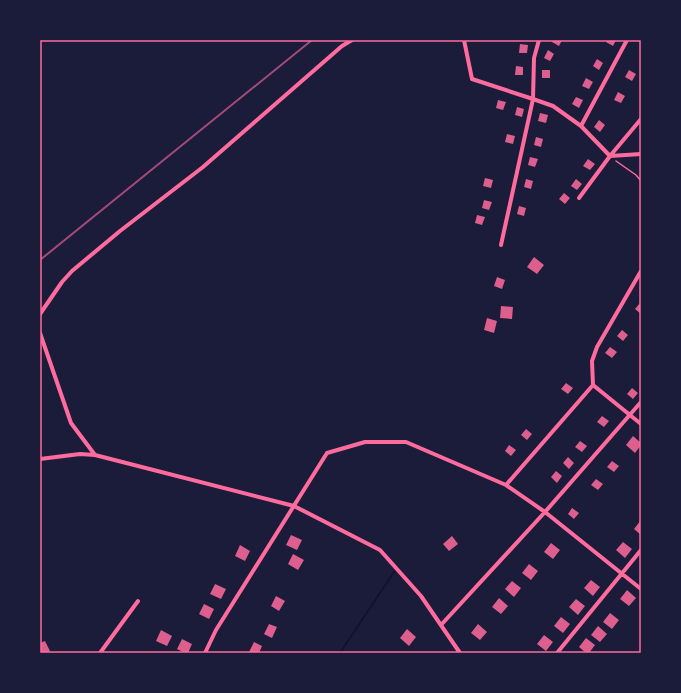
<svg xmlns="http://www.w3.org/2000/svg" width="681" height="693" viewBox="0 0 681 693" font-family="'DejaVu Sans',sans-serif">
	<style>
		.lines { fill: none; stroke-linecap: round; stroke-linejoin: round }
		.stream { stroke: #12122b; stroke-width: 2 }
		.building { fill: #dd5f8e }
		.path { stroke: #ff6b9d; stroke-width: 1.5 }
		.minor { stroke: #ff6b9d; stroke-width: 4 }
		.rail { stroke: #a44b75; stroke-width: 2 }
		.neatline { fill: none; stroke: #ff6b9d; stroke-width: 1.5 }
	</style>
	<rect width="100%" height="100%" fill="#1b1b3a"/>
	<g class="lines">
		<!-- stream -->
		<path class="stream" d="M340,653L394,572"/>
	</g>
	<!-- building -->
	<path class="building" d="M553,40H562L559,46L552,42Z
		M607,40H616L613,46L606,42Z
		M520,44L528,45L527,53H519Z
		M548,50L554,54L550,61L544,58Z
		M597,59L603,63L599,70L593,66Z
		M516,66L523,67V75H515Z
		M542,70H550V78H542Z
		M629,70L636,74L632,81L625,77Z
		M586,78L593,82L589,89L582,86Z
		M618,92L625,96L621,103L614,100Z
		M576,97L583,100L579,108L572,104Z
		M498,100L506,102L503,110L496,108Z
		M517,107L524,109L522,117L515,115Z
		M540,113L548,115L546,123L538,121Z
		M599,120L605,125L600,132L594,127Z
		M507,134L515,136L513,144L505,142Z
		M536,137L543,139L541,147L534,145Z
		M530,157L538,159L535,167L528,165Z
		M588,159L595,164L590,170L583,166Z
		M485,178L493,180L491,188L483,186Z
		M526,179L533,181L531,189L524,187Z
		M576,179L582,184L577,190L571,186Z
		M564,193L570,198L565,204L559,199Z
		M484,200L492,202L489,210L482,208Z
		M519,206L526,208L524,216L517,214Z
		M477,215L485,217L482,225L475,223Z
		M534,257L544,265L537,274L527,267Z
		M497,277L505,280L502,289L494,286Z
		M640,303L641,304V314L635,309Z
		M501,306L513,307L512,319L500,318Z
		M487,318L497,321L494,333L484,330Z
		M622,330L628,335L623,341L617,336Z
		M610,347L617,352L612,358L605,353Z
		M566,383L573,388L568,394L561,389Z
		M632,388L638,393L633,399L627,394Z
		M602,416L609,421L604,427L597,422Z
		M526,429L532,434L527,440L521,435Z
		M633,436L641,443V445L635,453L626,445Z
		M580,441L587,446L582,452L575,447Z
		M509,445L516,450L511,456L505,451Z
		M568,457L574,463L569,469L563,463Z
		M612,461L619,466L614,472L607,467Z
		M556,471L562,476L557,483L551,477Z
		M596,479L603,484L598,490L591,485Z
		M572,508L579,513L574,519L568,514Z
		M641,520V535L634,529Z
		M291,535L302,540L297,550L286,545Z
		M452,536L458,544L449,551L443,544Z
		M623,542L632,549L625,558L616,550Z
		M551,543L560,550L553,559L544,552Z
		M240,545L250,551L245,561L235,556Z
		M293,554L304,560L298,570L288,564Z
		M529,564L538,571L531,580L522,573Z
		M591,580L600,587L593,596L584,588Z
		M512,581L521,588L514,597L505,589Z
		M215,584L226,589L221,599L210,594Z
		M627,590L636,598L629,606L620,599Z
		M276,596L285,601L279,611L271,606Z
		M499,598L508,606L501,614L492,607Z
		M576,599L585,606L578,615L569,607Z
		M204,604L214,609L209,619L199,614Z
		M610,613L619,620L612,629L603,622Z
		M561,617L570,624L563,633L554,626Z
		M269,624L277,627L272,638L264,634Z
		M478,624L487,632L480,640L471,633Z
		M598,626L607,634L600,642L591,635Z
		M407,629L416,637L409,646L400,638Z
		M161,630L172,636L167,646L156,641Z
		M544,635L553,642L546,651L537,644Z
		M586,638L595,645L589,653H586L579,647Z
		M182,639L192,644L188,653H185L177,649Z
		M45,641L50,651L46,653H40V643Z
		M254,642L262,646L259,653L249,652Z"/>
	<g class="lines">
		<!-- path -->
		<path class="path" d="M616,161L636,175L641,181"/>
		<!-- minor -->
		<path class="minor" d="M464,40L472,79L533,99L553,106L581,126L610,156
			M581,126L627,40
			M610,156L641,154
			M579,198L610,156L641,119
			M501,245L533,99L534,58L539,40
			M40,314L62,282L72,271L120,231L203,167L342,46L352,40
			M40,333L71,423L95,455L294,506L380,550L421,596L460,653
			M593,385L641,424
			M40,459L80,454L95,455
			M506,485L593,385L592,361L597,347L641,271
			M441,625L545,512L641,402
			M100,653L138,601
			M205,653L216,630L327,453L365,442H406L506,485L545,512L641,589
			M557,653L641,550"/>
		<!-- rail -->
		<path class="rail" d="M40,260L312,40"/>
	</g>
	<!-- border -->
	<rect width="681" height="693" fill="none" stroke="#1b1b3a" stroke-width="82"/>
	<rect x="41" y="41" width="599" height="611" class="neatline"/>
</svg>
